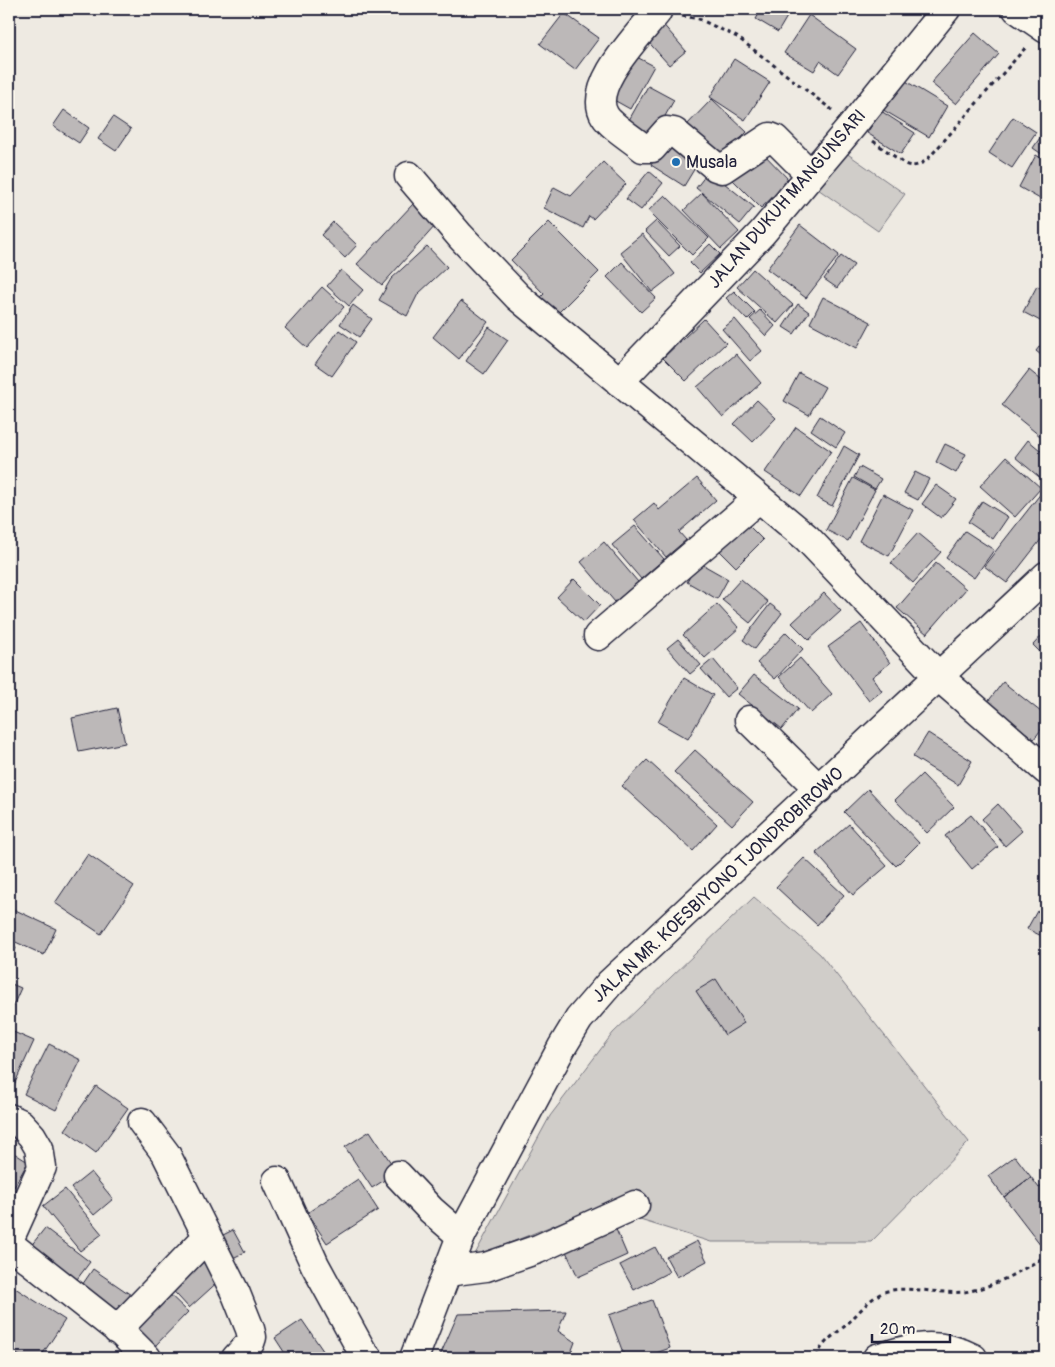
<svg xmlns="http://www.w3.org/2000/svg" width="1055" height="1367" viewBox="0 0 1055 1367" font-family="Pangolin,sans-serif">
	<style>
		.green { fill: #d0cdc9; stroke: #797882 }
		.building { fill: #bcb8b8; stroke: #22223b }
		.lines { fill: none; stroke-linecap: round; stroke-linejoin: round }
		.minor-casing { stroke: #22223b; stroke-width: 31 }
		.major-casing { stroke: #22223b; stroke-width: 31 }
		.path { stroke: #22223b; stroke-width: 3; stroke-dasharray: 4 4; stroke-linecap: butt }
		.minor { stroke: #fbf7ec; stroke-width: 28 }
		.major { stroke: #fbf7ec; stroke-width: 28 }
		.poi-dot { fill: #1f6fb2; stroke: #fbf7ec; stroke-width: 2 }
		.labels { text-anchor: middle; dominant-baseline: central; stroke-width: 4; stroke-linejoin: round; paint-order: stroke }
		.poi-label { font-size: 18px; fill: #22223b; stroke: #fbf7ec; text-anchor: start }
		.street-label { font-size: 18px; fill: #22223b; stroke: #fbf7ec }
	</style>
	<rect width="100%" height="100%" fill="#eeeae2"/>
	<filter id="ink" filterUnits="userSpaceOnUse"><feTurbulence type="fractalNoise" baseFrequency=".02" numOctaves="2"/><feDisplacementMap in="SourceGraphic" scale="10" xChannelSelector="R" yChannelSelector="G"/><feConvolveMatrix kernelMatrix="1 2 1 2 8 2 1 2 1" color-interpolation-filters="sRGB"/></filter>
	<g filter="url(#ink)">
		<!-- green -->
		<path class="green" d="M842,150L905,194L878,231L815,187Z
			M754,897L820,954L969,1142L871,1242H711L598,1207L473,1258L550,1116L613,1033Z"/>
		<!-- building -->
		<path class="building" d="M762,9H790L791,10L778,32L756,19Z
			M564,13L599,38L575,70L540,44Z
			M809,15L856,49L838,74L820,61L814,71L784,53Z
			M661,22L686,51L669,65L644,37Z
			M975,33L999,54L956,104L931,83Z
			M629,53L654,66L630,109L605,95Z
			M734,59L770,82L745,120L710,97Z
			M899,77L947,106L929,137L880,108Z
			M648,86L674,100L650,143L624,129Z
			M712,99L747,132L718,163L683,129Z
			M64,110L89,128L79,143L53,126Z
			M881,111L915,133L901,154L867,133Z
			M113,117L131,129L116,151L98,139Z
			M1013,117L1036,132L1012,168L989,153Z
			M1046,129V157L1033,148Z
			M668,138L701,158L684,186L651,165Z
			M760,150L790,181L761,208L731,178Z
			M1036,155L1046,161V188L1040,199L1019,187Z
			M603,162L626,184L593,219L589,216L583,228L544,208L554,187L571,196Z
			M649,171L663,183L641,210L626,199Z
			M709,171L754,207L740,224L696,188Z
			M702,193L739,232L721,249L684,210Z
			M665,195L709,238L692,255L648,211Z
			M413,204L436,225L382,285L357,264Z
			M656,221L680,246L669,256L645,231Z
			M333,222L357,245L345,258L321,235Z
			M549,222L599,272L556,315L539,299L544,294L511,260Z
			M800,225L839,255L806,298L767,269Z
			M642,234L675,274L652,292L620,252Z
			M710,244L720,254L700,273L690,263Z
			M427,246L447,267L418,294L407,316L379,300L391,279Z
			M841,256L854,265L837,288L824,279Z
			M622,262L656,298L641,312L607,277Z
			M753,269L793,305L777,323L737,287Z
			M341,270L363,290L349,306L327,286Z
			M1037,286L1046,291V324L1023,312Z
			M322,287L344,307L307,348L285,328Z
			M734,291L755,312L747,320L726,298Z
			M823,297L871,322L857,348L810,323Z
			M461,301L488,322L459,359L433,337Z
			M798,304L809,312L794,334L783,327Z
			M353,305L372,319L359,337L340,324Z
			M760,310L775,326L766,336L750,319Z
			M704,319L726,343L686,381L663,358Z
			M735,319L762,351L750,361L722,329Z
			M489,327L508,340L484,374L466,361Z
			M339,330L356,342L332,376L315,364Z
			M1046,338V359L1036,351Z
			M736,354L761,383L723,417L697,387Z
			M1029,370L1046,384V429L1040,436L1002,405Z
			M799,373L825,387L809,415L784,401Z
			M757,400L776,418L753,442L734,424Z
			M820,416L845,433L836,447L811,430Z
			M796,427L831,451L801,496L765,472Z
			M1028,440L1046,455V478L1044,481L1015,457Z
			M945,444L966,454L956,473L936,462Z
			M844,446L859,455L832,506L817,498Z
			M1006,457L1041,488L1015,517L980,486Z
			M860,467L881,479L875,489L854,477Z
			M915,472L929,479L918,500L904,493Z
			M697,478L716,500L679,532L686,540L666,557L634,520L654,503L659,510Z
			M853,478L875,490L848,541L826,530Z
			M936,485L956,499L941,518L922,504Z
			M1042,492L1046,496V533L1007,583L984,566Z
			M883,494L913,510L889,556L859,541Z
			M982,501L1008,517L993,539L968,522Z
			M744,521L763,540L736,567L717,548Z
			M635,526L664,559L641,579L612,545Z
			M965,531L994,550L974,578L946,558Z
			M918,533L941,552L913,583L891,563Z
			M604,542L638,582L615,602L581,562Z
			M698,562L728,579L717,599L687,582Z
			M936,563L966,589L927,634L897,608Z
			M574,579L600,605L584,622L557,597Z
			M741,579L768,602L750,623L722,600Z
			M824,593L841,611L809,640L792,623Z
			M717,604L739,628L705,658L683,635Z
			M770,604L782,613L755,649L743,640Z
			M861,623L890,663L872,677L882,691L869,701L828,647Z
			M1046,631V658L1033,645Z
			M786,632L803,649L775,679L757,663Z
			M678,639L701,665L690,674L667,648Z
			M800,658L832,694L811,713L779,677Z
			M713,659L737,688L726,697L701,669Z
			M754,675L798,709L782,729L738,694Z
			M684,678L713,695L688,739L658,722Z
			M1003,682L1046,716V723L1034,739L987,703Z
			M117,708L125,743L79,752L72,718Z
			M928,733L972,761L958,785L913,757Z
			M695,750L753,802L732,825L674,772Z
			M647,760L717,824L693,851L622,786Z
			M922,774L954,807L927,833L895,800Z
			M868,789L919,843L896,866L844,812Z
			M998,804L1022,831L1005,846L982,819Z
			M971,815L998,847L972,869L945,836Z
			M849,824L887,866L853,895L816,853Z
			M88,854L134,886L101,934L55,903Z
			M804,858L844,895L817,925L776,887Z
			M9,907L56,929L44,955L9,939Z
			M1037,911L1046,916V938L1027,929Z
			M9,945L16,948L9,962Z
			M716,979L744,1023L725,1035L696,991Z
			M9,983L21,988L9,1015Z
			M11,1031L34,1041L9,1096V1037Z
			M49,1044L81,1060L56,1110L24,1094Z
			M96,1086L128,1108L96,1153L65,1130Z
			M370,1131L397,1172L372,1188L345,1147Z
			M9,1150L28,1162L14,1187L9,1184Z
			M1015,1156L1031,1177L1004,1197L988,1176Z
			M91,1172L113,1199L94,1215L71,1188Z
			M1031,1177L1039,1188L1045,1184L1046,1186V1247L1044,1249L1004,1197Z
			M358,1179L378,1210L327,1243L307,1213Z
			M65,1189L102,1234L80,1251L43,1206Z
			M612,1220L627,1255L578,1277L562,1243Z
			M45,1228L90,1262L71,1287L26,1252Z
			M233,1230L245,1252L225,1262L213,1240Z
			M697,1241L707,1261L677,1277L666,1257Z
			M655,1247L669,1272L634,1290L620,1265Z
			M200,1255L221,1279L189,1308L167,1284Z
			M93,1269L134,1297L119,1319L78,1291Z
			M12,1286L65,1320L40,1358H23L9,1349V1290Z
			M163,1288L188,1312L152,1349L128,1326Z
			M652,1300L670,1348L642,1358H625L609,1315Z
			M566,1311L558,1331L575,1342L569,1358H439L458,1314Z
			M302,1320L328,1358H288L275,1338Z"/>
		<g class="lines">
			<defs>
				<path id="minor" d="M654,9L657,12C639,35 586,87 605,116C611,126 634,140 643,148H652L667,131L674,132L716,167L722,169L770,137L775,139L810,174
					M1017,9L1046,29
					M409,176L460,236L518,297L807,538L939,677L1046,770
					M619,382L762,233L852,126L946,9
					M598,636L759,498
					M749,720L819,789
					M9,1118L20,1123L32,1136L39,1148L42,1167L9,1240
					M142,1122L166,1154L236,1294L250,1329L252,1337L250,1343L236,1358
					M398,1175L431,1210L461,1236
					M277,1181L315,1265L362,1351L368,1358
					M9,1244L123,1334L147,1358
					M447,1272L486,1267L538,1249L635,1205
					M117,1330L206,1238
					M877,1358C911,1347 938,1340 973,1358"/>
				<path id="major" d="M414,1358L461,1236L562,1047L579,1019L610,983L1046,576"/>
			</defs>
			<!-- minor casing -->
			<use href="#minor" class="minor-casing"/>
			<!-- major casing -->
			<use href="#major" class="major-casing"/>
			<!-- path -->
			<path class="path" d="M682,16L699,19L737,37L832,110
				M873,141L905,164C914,168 919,165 927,160L1026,47
				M817,1358C821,1342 834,1336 846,1325C856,1316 868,1300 880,1294C901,1282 944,1297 970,1291C998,1285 1022,1270 1046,1256"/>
			<!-- minor -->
			<use href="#minor" class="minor"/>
			<!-- major -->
			<use href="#major" class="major"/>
		</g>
	</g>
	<!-- markers -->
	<circle class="poi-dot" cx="676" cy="162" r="5"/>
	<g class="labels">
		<!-- poi labels -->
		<g class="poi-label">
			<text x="686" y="162">Musala</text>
		</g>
		<!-- street labels -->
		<g class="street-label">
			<text transform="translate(787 199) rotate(-49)">JALAN DUKUH MANGUNSARI</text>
			<text transform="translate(718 885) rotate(-43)">JALAN MR. KOESBIYONO TJONDROBIROWO</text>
		</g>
	</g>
	<!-- margin -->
	<rect width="1055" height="1367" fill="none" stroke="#fbf7ec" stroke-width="30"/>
	<rect x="15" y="15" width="1025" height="1337" fill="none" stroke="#22223b" stroke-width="2" filter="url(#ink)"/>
	<!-- scale -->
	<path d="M872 1334v8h78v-8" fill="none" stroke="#22223b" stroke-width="2.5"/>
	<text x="880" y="1334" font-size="15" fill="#22223b" stroke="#fbf7ec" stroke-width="4" paint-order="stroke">20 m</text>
</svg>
